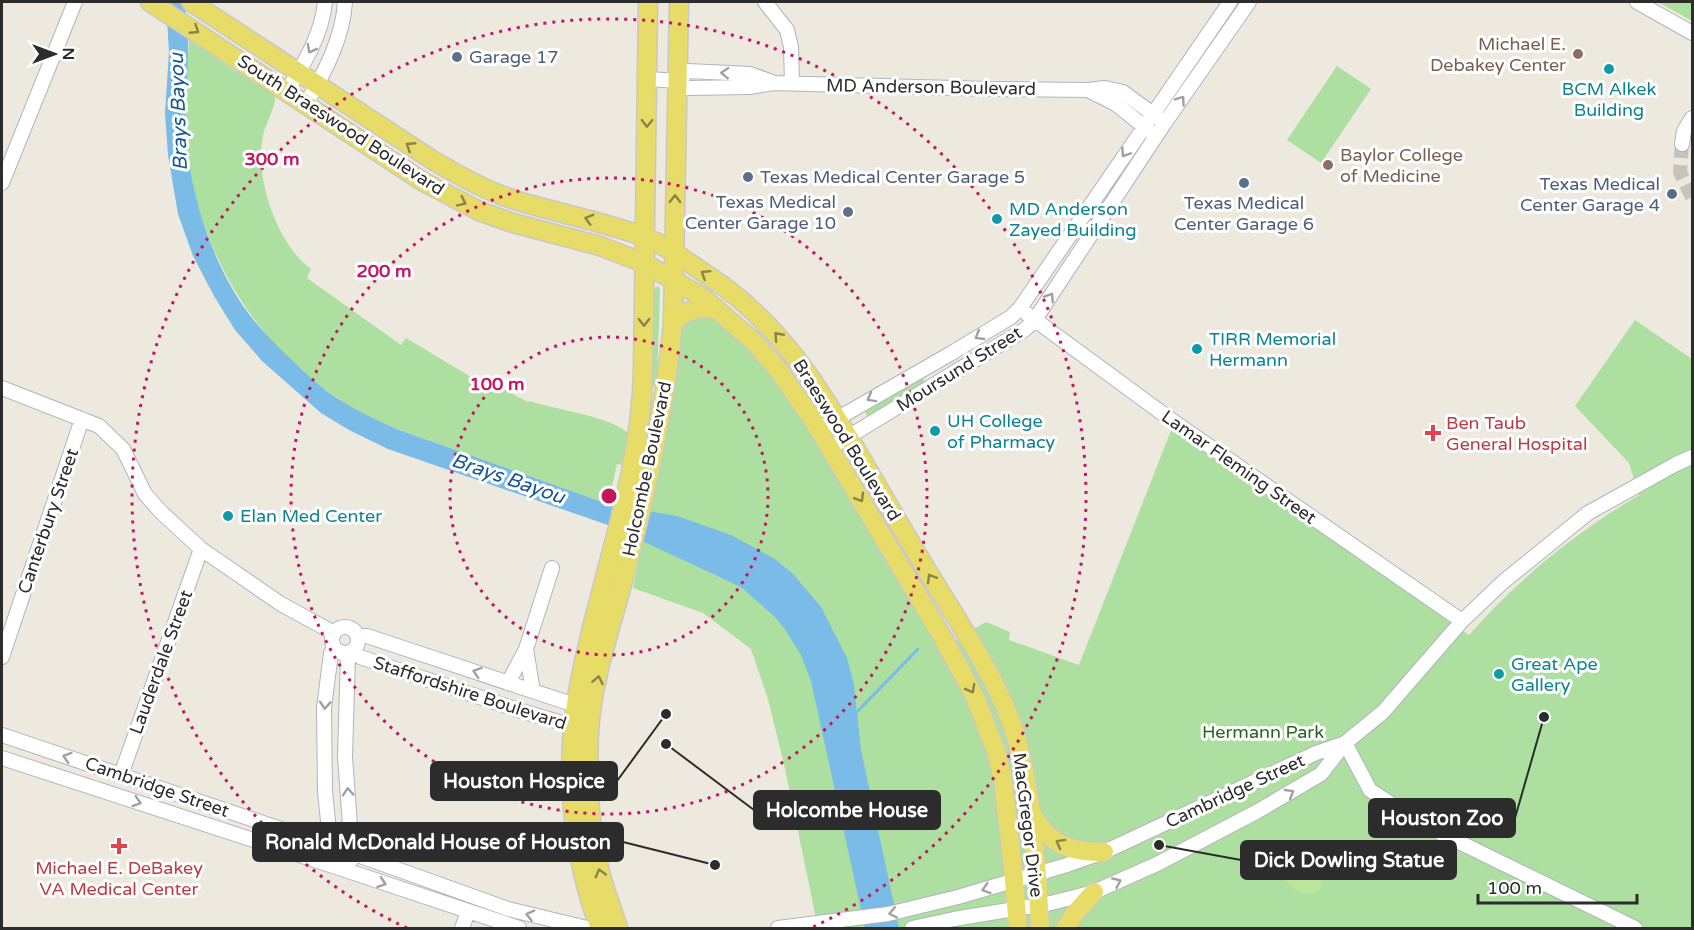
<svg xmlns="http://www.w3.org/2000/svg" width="1694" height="930" viewBox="0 0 1694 930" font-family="'Varela Round',sans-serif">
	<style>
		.green { fill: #addfa0 }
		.pitch { fill: #bce59c }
		.water { fill: #7abbe7 }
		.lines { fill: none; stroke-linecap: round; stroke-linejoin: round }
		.stream { stroke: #7abbe7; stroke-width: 3 }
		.minor-tunnel { stroke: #c6c3bb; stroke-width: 14; stroke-dasharray: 14 7; stroke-linecap: butt }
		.minor-casing { stroke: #b3b3be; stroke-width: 16 }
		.major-casing { stroke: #c8c8c8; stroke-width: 21 }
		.minor { stroke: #fff; stroke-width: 14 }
		.major { stroke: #e8dc69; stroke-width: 18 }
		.oneway { stroke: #8a844a }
		.oneway2 { stroke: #a0a0a0 }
		.ring { fill: none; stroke: #c2185b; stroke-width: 3; stroke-dasharray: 3 6 }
		.education-dot { fill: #8d6e63; stroke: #fff; stroke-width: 2 }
		.service-dot { fill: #5c6f8a; stroke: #fff; stroke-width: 2 }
		.culture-dot { fill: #0f9aa8; stroke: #fff; stroke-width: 2 }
		.health-dot { fill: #e0444e; stroke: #fff; stroke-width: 2 }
		.labels { text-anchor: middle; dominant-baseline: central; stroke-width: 6; stroke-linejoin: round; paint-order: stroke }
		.education-label { font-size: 18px; fill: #785e54; stroke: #fff; text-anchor: end }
		.service-label { font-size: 18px; fill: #4e5e75; stroke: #fff; text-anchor: start }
		.street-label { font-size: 18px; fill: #2c2c2c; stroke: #fff }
		.culture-label { font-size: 18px; fill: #0d838f; stroke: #fff; text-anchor: start }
		.health-label { font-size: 18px; fill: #be3a42; stroke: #fff; text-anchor: start }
		.park-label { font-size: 18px; fill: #246520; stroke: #fff }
		.water-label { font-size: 20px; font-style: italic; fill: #175895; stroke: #fff }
		.centre { fill: #c2185b; stroke: #fff; stroke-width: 3 }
		.ring-label { font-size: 18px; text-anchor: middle; font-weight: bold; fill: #c2185b; stroke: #fff; stroke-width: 6; stroke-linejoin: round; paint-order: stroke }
		.leader { fill: none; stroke: #2c2c2c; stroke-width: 2 }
		.callout-dot { fill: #2c2c2c; stroke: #fff; stroke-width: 2 }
		.callout { fill: #2c2c2c; stroke: #2c2c2c; stroke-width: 2 }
		.callout-label { font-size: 20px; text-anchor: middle; font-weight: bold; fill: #fff }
	</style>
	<rect width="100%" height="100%" fill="#ede9df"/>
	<!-- green -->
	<path class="green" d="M1658,2H1692V21Z
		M189,38L235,71L252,78L275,93C278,104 265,123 263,136C254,177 277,244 311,269L307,278L401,345L406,338L476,380L484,379L528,402L530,401C556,410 611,416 629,434C630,442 623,456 621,465L617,464L608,504L399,430C378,421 357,411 338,399C261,349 205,260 190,171C183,127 187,82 189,38Z
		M1337,66L1371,89L1321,163L1287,140Z
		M657,286L660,288L657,387H650L652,294Z
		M710,315L736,336L779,382L818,444L939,650L986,622L1010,632L1009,640L1079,665L1172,428L1469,635C1518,579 1575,533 1639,495L1629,463L1575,406L1635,320L1692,359V928H818L784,764L768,699L751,649L703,613L633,588L673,396L680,328L688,318Z
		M922,377L926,383L868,418L865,412Z"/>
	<!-- pitch -->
	<path class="pitch" d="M1294,863L1321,880L1322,884L1318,893C1302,899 1273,881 1289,864Z"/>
	<!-- water -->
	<path class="water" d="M166,2H184C193,45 184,89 186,133C189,194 214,270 252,318C265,334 279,348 293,361C307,375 321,388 338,399C358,411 378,421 399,430L608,504L677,516L731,535L775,559L793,574L821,607L847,658L854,685L861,750L899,928H865L811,681L801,655L784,628L775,617L741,587L608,525L388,449L349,430L321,413L262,361L235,330L214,296L193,256L178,214L168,155L165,113L169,52Z"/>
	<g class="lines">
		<!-- stream -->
		<path class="stream" d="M855,714L918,649"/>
		<!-- minor-tunnel -->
		<path class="minor-tunnel" d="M1682,144L1680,172L1692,197"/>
		<defs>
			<path id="minor" d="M765,2L787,30L791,47L792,83
				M1637,2L1692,33
				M648,79L678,81L687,88L750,87L774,83L989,89L1088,90L1105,88L1123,92L1158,118
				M678,81L688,71L750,74L772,82
				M1088,90L1116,104L1151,132
				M286,93C303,65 322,35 325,2
				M305,105C324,74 343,38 345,2
				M1682,144L1684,131L1692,118
				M2,183L75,2
				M1027,314L1170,419L1462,621
				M2,388L99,426L123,449L145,494L160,511L201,549L281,604L334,633
				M819,429L950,354L1011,317L1020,308L1230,2
				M830,448L1024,330L1034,321L1164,124L1249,2
				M332 640a13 13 0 1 1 26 0a13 13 0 1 1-26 0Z
				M357,636H367L584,708
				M526,649L533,691
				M352,651L360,657L515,709L582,729
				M348,653L345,757L352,853L351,860
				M2,657L82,419
				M508,683L526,649L552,568
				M2,735L352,853L508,909L587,928
				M1345,743L1370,790L1420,823L1635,928
				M2,758L336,867L519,928
				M121,775L201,549
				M331,851L325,791L324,708L331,653L334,648
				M462,928L468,912
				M778,928L888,914L958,897L1067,865L1104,852L1316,753L1345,743
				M912,928L954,919L1051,903L1094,892L1157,864L1258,811L1321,774L1345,743L1383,712L1462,621L1503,582L1588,513L1676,464L1692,457"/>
			<path id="major" d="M150,2L422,181L479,211L513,223L600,246L644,263L702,297L753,341L776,367L812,418L943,638L974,695L996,751L1003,781L1013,868L1018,928
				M191,2L434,161C460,176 486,191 515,200C557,213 601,221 642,236C666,245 689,263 710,277C779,322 820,389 861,458C883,496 905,534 928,572C959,624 1000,681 1017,740C1033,800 1037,866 1040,928
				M673,323C685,310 699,307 716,308
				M1032,814C1050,845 1069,852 1104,852
				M600,928C573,859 565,777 576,704C594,592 641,484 643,370L648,2
				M618,928C612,908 604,889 599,868C588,824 587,777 589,732C592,681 610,630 623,581C645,496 665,410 673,323L679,2
				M1065,928L1076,912L1094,892"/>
		</defs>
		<!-- minor casing -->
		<use href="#minor" class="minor-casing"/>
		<!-- major casing -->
		<use href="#major" class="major-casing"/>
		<!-- minor -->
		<use href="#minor" class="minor"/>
		<!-- major -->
		<use href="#major" class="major"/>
	</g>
	<!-- one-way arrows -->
	<defs><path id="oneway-chevron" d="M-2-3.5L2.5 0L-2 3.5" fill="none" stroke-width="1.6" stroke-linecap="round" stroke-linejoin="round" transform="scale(1.5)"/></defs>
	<g class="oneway">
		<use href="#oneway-chevron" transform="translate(195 30) rotate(33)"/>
		<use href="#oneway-chevron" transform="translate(647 123) rotate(91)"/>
		<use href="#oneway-chevron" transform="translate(410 146) rotate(-147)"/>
		<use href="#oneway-chevron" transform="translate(675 199) rotate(-89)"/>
		<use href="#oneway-chevron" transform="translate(462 202) rotate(26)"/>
		<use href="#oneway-chevron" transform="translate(589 219) rotate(-164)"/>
		<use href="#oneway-chevron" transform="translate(705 274) rotate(-148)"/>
		<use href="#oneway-chevron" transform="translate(644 322) rotate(90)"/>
		<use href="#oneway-chevron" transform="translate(778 336) rotate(-132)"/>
		<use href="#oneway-chevron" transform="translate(860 498) rotate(59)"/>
		<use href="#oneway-chevron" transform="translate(931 578) rotate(-121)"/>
		<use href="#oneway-chevron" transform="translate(598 680) rotate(-78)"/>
		<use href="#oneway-chevron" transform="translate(971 689) rotate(62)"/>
		<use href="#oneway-chevron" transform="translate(1060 843) rotate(-151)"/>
		<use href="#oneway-chevron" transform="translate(600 873) rotate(-105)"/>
	</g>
	<g class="oneway2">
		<use href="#oneway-chevron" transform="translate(311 49) rotate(118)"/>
		<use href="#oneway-chevron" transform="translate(725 73) rotate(-177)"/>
		<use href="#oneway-chevron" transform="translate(1181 100) rotate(-55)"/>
		<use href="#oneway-chevron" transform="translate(1125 153) rotate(124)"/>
		<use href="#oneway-chevron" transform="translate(1050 297) rotate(-57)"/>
		<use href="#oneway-chevron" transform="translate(979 336) rotate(149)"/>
		<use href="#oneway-chevron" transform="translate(871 398) rotate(151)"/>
		<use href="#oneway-chevron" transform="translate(477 672) rotate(-162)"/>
		<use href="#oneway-chevron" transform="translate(325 705) rotate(94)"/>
		<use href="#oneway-chevron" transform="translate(67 757) rotate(-162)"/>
		<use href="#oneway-chevron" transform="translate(348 792) rotate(-94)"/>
		<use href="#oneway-chevron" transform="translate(1290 793) rotate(-30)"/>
		<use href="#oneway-chevron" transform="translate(137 802) rotate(18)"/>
		<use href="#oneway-chevron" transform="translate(1117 882) rotate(-24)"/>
		<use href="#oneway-chevron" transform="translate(382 883) rotate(19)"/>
		<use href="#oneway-chevron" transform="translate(986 889) rotate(163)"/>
		<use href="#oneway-chevron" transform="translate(893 913) rotate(168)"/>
		<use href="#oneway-chevron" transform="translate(530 915) rotate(-166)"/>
	</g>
	<!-- distance rings -->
	<g class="ring">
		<circle cx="609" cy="496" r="159"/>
		<circle cx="609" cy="496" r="318"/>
		<path d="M407 928A477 477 0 1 1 811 928"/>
	</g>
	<!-- markers -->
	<g class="education-dot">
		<circle cx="1578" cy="54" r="6"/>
		<circle cx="1328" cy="165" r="6"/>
	</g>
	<g class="service-dot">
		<circle cx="457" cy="57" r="6"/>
		<circle cx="748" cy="177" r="6"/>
		<circle cx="1244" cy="183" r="6"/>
		<circle cx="1672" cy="194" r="6"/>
		<circle cx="848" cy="212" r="6"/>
	</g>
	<g class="culture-dot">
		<circle cx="1609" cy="69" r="6"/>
		<circle cx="997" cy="219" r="6"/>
		<circle cx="1197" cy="349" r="6"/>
		<circle cx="935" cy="431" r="6"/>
		<circle cx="228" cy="516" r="6"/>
		<circle cx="1499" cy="674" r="6"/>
	</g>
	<g class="health-dot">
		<path d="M1430 424h6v6h6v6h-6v6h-6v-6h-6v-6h6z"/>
		<path d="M116 837h6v6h6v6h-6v6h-6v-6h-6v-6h6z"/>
	</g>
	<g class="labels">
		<!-- education labels -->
		<g class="education-label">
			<text x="1566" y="44">Michael E.<tspan x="1566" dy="21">Debakey Center</tspan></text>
			<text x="1340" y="155" text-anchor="start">Baylor College<tspan x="1340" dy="21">of Medicine</tspan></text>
		</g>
		<!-- service labels -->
		<g class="service-label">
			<text x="469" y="57">Garage 17</text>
			<text x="760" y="177">Texas Medical Center Garage 5</text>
			<text x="1660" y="184" text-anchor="end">Texas Medical<tspan x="1660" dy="21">Center Garage 4</tspan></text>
			<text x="836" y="202" text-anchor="end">Texas Medical<tspan x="836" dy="21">Center Garage 10</tspan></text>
			<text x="1244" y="203" text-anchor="middle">Texas Medical<tspan x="1244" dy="21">Center Garage 6</tspan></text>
		</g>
		<!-- street labels -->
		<g class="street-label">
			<text transform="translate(931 87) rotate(1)">MD Anderson Boulevard</text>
			<text transform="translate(341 125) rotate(33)">South Braeswood Boulevard</text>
			<text transform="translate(959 369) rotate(-32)">Moursund Street</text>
			<text transform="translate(847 440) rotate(58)">Braeswood Boulevard</text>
			<text transform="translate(1239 467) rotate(35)">Lamar Fleming Street</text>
			<text transform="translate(647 469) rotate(-78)">Holcombe Boulevard</text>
			<text transform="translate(48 521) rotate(-71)">Canterbury Street</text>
			<text transform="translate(161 662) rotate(-70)">Lauderdale Street</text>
			<text transform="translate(470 693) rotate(18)">Staffordshire Boulevard</text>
			<text transform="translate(157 787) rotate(19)">Cambridge Street</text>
			<text transform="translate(1235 791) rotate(-25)">Cambridge Street</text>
			<text transform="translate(1028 825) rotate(83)">MacGregor Drive</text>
		</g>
		<!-- culture labels -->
		<g class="culture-label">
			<text x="1609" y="89" text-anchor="middle">BCM Alkek<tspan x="1609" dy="21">Building</tspan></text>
			<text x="1009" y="209">MD Anderson<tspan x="1009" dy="21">Zayed Building</tspan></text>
			<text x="1209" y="339">TIRR Memorial<tspan x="1209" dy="21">Hermann</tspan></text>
			<text x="947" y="421">UH College<tspan x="947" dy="21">of Pharmacy</tspan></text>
			<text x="240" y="516">Elan Med Center</text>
			<text x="1511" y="664">Great Ape<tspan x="1511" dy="21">Gallery</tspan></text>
		</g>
		<!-- health labels -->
		<g class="health-label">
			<text x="1446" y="423">Ben Taub<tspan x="1446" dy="21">General Hospital</tspan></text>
			<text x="119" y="868" text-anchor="middle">Michael E. DeBakey<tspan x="119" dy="21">VA Medical Center</tspan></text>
		</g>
		<!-- park labels -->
		<g class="park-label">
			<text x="1263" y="732">Hermann Park</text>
		</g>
		<!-- water labels -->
		<g class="water-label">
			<text transform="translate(179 112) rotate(-92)">Brays Bayou</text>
			<text transform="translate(508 479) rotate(19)">Brays Bayou</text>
		</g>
	</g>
	<circle cx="609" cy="496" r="9" class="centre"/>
	<g class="ring-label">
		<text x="272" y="165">300 m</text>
		<text x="384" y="277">200 m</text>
		<text x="497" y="390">100 m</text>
	</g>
	<!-- callouts -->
	<path class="leader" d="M666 714L617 781M666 744L754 810M1544 717L1515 818M715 865L623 842M1159 845L1241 860"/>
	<g class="callout-dot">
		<circle cx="666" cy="714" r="6"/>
		<circle cx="666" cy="744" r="6"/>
		<circle cx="1544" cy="717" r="6"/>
		<circle cx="715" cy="865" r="6"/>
		<circle cx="1159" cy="845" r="6"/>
	</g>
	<g class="callout">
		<rect x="431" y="762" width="186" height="38" rx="6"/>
		<rect x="754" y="791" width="186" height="38" rx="6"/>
		<rect x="1369" y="799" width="146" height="38" rx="6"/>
		<rect x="253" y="823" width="370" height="38" rx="6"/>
		<rect x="1241" y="841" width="215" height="38" rx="6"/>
	</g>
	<g class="callout-label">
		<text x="524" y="788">Houston Hospice</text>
		<text x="847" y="817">Holcombe House</text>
		<text x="1442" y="825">Houston Zoo</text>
		<text x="438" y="849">Ronald McDonald House of Houston</text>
		<text x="1349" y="867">Dick Dowling Statue</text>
	</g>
	<!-- border -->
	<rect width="1694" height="930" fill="none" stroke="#2c2c2c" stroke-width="6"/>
	<!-- north arrow -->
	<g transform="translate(54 54) rotate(90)" stroke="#ffffff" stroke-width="4.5" paint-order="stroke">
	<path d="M0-4.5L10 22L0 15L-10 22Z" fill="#2c2c2c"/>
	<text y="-9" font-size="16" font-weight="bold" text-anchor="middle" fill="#2c2c2c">N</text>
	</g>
	<!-- scale -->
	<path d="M1478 894v9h159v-9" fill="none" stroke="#2c2c2c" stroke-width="3"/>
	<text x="1487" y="894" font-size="18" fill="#2c2c2c" stroke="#ffffff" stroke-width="4.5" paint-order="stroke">100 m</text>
</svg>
